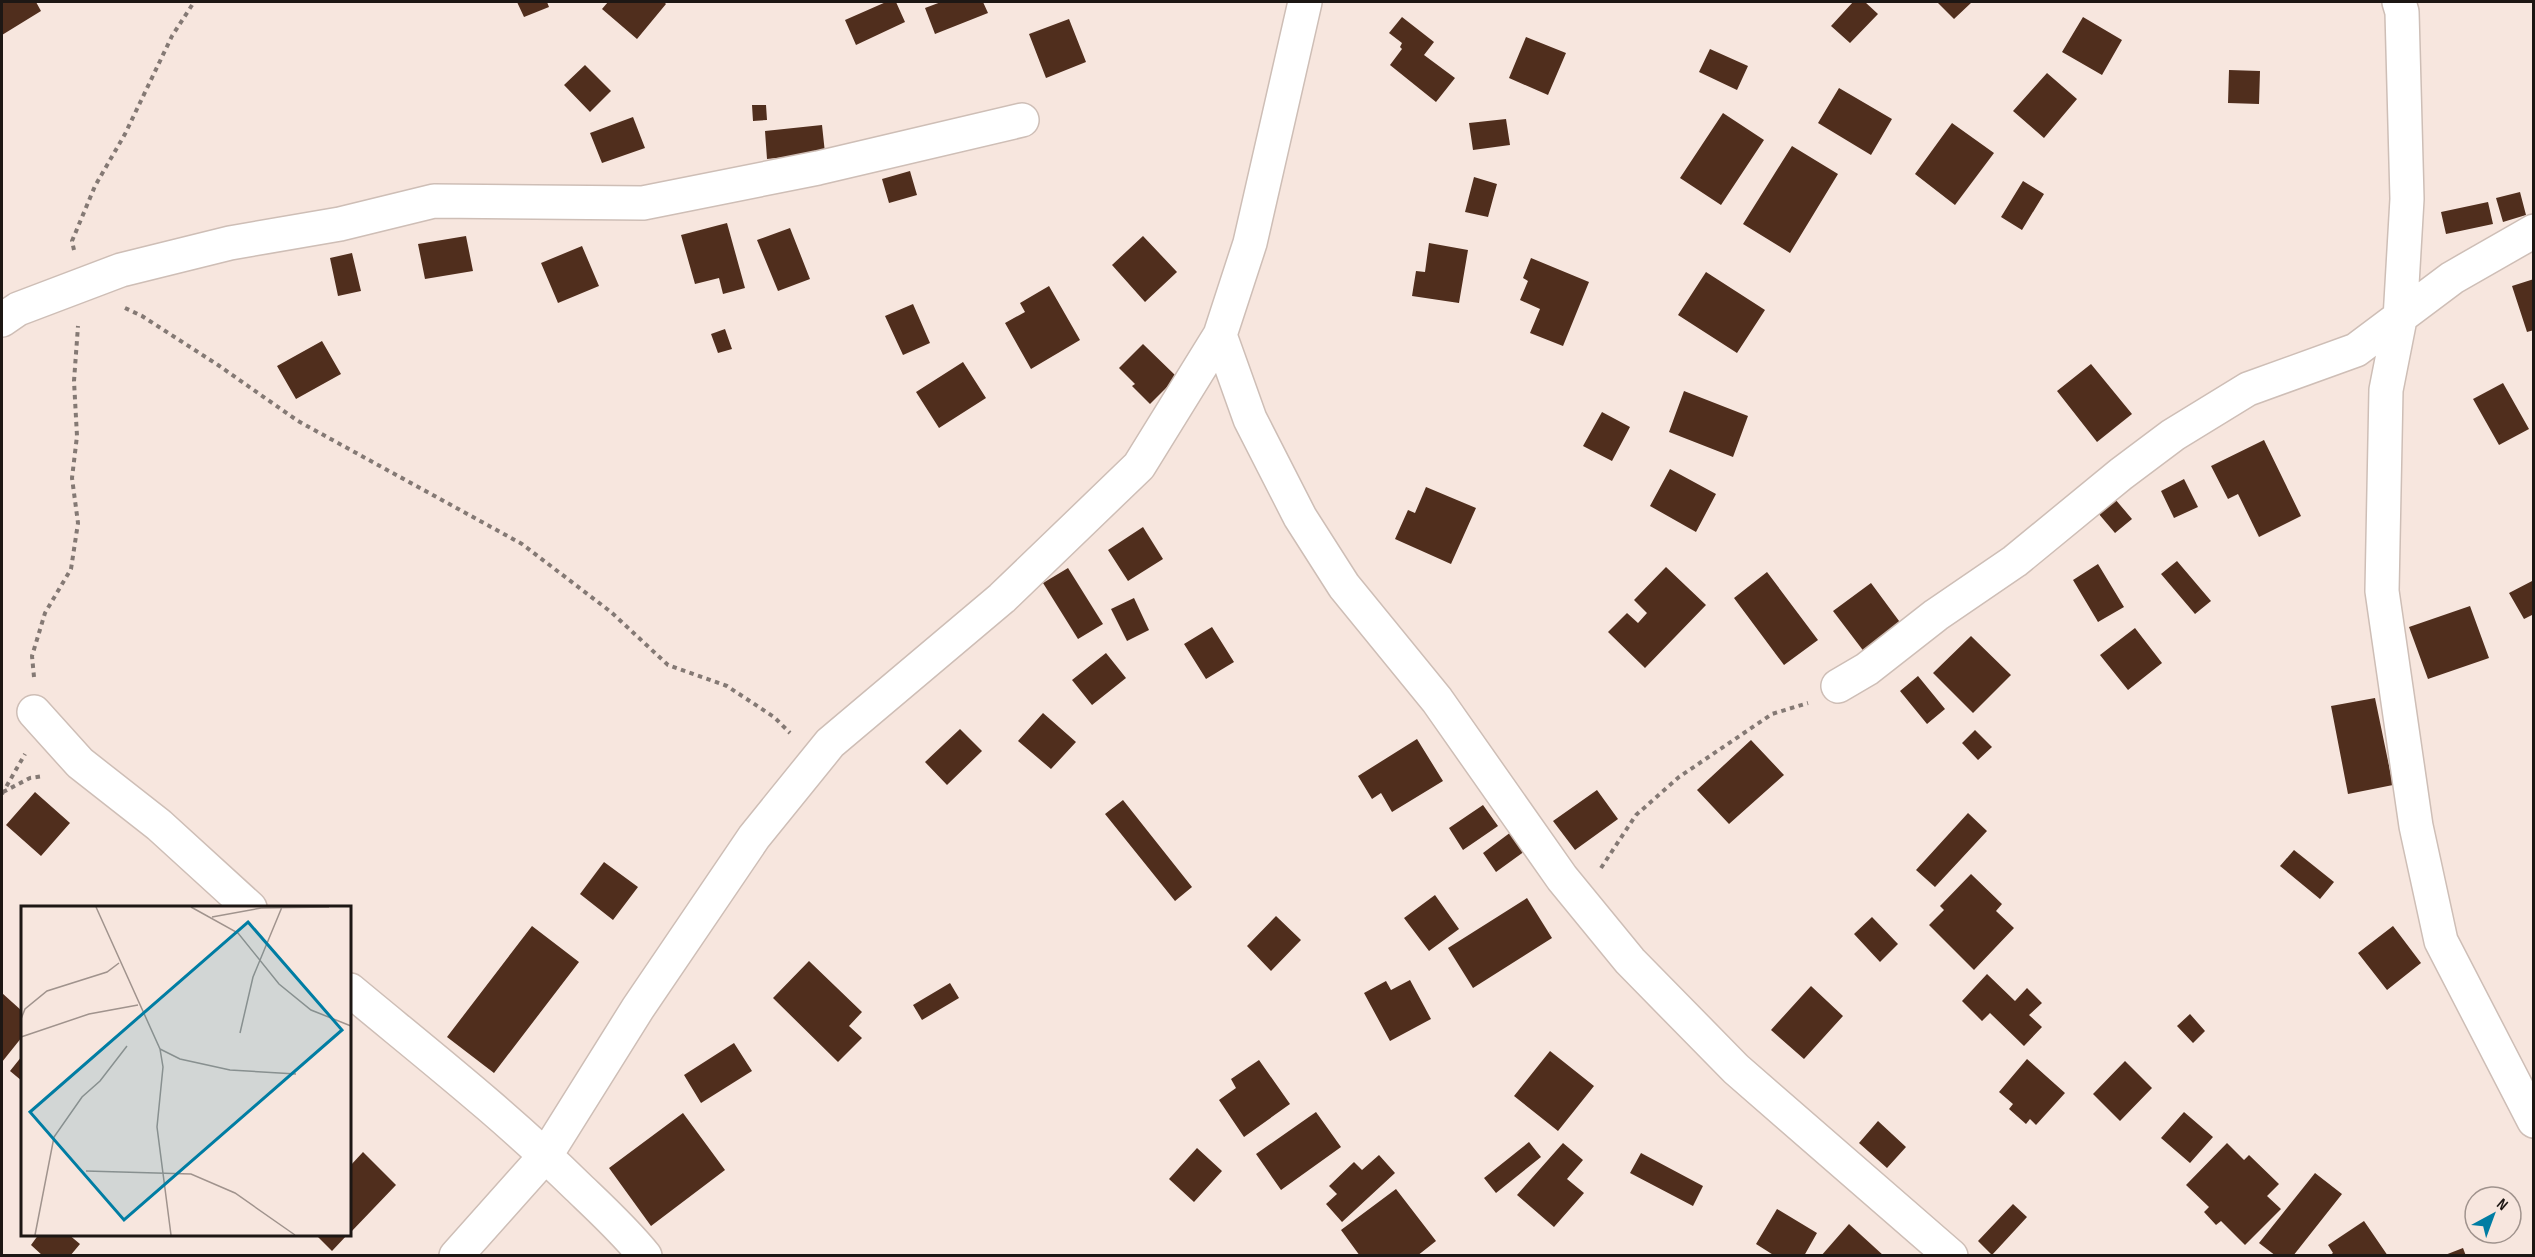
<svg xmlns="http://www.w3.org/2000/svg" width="2535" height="1257" viewBox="0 0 2535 1257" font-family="'Sofia Sans Condensed',sans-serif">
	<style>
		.building { fill: #502e1d }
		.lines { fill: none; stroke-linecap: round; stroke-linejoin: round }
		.minor-casing { stroke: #cebeb6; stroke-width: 36 }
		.path { stroke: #847974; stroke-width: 4; stroke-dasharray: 4.5 4.5; stroke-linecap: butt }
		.minor { stroke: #fff; stroke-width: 33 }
		.inset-road { fill: none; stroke: #a0938d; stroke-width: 1.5 }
		.view { fill: #007da3; fill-opacity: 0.15; stroke: #007da3; stroke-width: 3 }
		.inset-edge { fill: none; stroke: #1d1714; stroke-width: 3 }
	</style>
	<rect width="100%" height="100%" fill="#f7e6de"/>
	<!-- building -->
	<path class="building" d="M2,2H36L41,11L2,35Z
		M517,2H547L549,7L524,17Z
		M608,2H664L666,4L637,39L602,9Z
		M886,2H896L905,22L856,45L845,20Z
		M941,2H983L988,13L935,34L925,8Z
		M1853,2H1865L1878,14L1850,43L1831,26Z
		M1937,2H1972L1954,19Z
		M1402,17L1434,42L1424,55L1455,78L1436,102L1390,65L1402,49L1400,47L1402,43L1389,33Z
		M2083,17L2122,40L2102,75L2062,52Z
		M1069,19L1086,62L1046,78L1029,34Z
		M1526,37L1566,53L1548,95L1509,78Z
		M1710,49L1748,66L1737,90L1699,72Z
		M585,65L611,91L590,112L564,85Z
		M2229,70L2260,71L2259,104L2228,103Z
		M2047,73L2077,99L2044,138L2013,111Z
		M1839,88L1892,119L1871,155L1818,123Z
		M752,105H766L767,120L753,121Z
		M1723,113L1764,140L1721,205L1680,178Z
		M633,117L645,148L602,163L590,133Z
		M1506,119L1510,145L1473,150L1469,123Z
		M1952,123L1994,153L1955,205L1915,174Z
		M822,125L825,153L767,159L765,131Z
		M1792,146L1838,174L1790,253L1743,224Z
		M910,171L917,195L889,203L882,179Z
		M1474,177L1497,184L1488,217L1465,212Z
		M2023,181L2044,194L2022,230L2001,217Z
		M2520,192L2526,215L2503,222L2496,198Z
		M2488,202L2493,224L2446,234L2441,212Z
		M727,223L745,288L723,294L719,278L695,284L681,235Z
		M790,228L810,279L778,291L757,240Z
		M466,236L473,271L425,279L418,244Z
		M1143,236L1177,272L1145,302L1112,265Z
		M1429,243L1468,250L1459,303L1412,296L1416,271L1425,272Z
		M582,246L599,286L558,303L541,263Z
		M352,253L361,291L338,296L330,258Z
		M1531,258L1589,282L1563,346L1530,333L1540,309L1520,300L1528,281L1523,278Z
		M1706,272L1765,310L1737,353L1678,315Z
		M2534,279V330L2527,332L2512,286Z
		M1049,286L1080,340L1031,369L1005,323L1025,312L1020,303Z
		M913,304L930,343L903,355L885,316Z
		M725,329L732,349L718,353L711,334Z
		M322,341L341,374L296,399L277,366Z
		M1143,344L1177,377L1150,404L1132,386L1135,384L1119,368Z
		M963,362L986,398L939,428L916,392Z
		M2091,364L2132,414L2097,442L2057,391Z
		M2503,383L2529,429L2499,445L2473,399Z
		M1684,391L1748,416L1733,457L1669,432Z
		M1602,412L1630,427L1612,461L1583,446Z
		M2264,440L2301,516L2259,537L2238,494L2228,499L2211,466Z
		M1670,469L1716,494L1696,532L1650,506Z
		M2184,479L2198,507L2174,518L2161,491Z
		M1426,487L1476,508L1451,564L1395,539L1408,510L1415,513Z
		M2115,499L2132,519L2115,533L2098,513Z
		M1143,527L1163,559L1128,581L1108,550Z
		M2177,561L2211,601L2195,614L2161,574Z
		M2098,564L2124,607L2098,622L2073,580Z
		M1666,567L1706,605L1645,668L1608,632L1627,613L1638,623L1647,613L1634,600Z
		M1068,568L1103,624L1078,639L1043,583Z
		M1767,572L1818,640L1784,665L1734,598Z
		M2534,580V614L2524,619L2509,593Z
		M1871,583L1902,625L1865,653L1833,611Z
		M1134,598L1149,630L1127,641L1111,609Z
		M2470,606L2489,658L2428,679L2409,627Z
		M1212,627L1234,662L1206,679L1184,644Z
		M2135,628L2162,663L2128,690L2100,655Z
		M1971,636L2011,675L1973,713L1933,673Z
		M1106,653L1126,678L1092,705L1072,680Z
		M1918,676L1945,709L1927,724L1900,691Z
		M2375,698L2393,785L2348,794L2331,706Z
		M1043,713L1076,742L1051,769L1018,741Z
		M960,729L982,751L947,785L925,762Z
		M1975,730L1992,747L1978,760L1962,743Z
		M1417,739L1443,781L1392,812L1381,793L1372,799L1358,776Z
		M1751,740L1784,775L1729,824L1697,790Z
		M1597,790L1618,819L1575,850L1553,821Z
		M35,792L70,823L41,856L6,825Z
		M1123,800L1192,887L1175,901L1105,814Z
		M1483,805L1498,826L1463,850L1449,828Z
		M1968,813L1987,831L1935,887L1916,870Z
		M1511,832L1525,851L1496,872L1483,853Z
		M2294,850L2334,882L2320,899L2280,866Z
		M604,862L638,887L613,920L580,894Z
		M1971,874L2002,904L1996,911L2014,928L1974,970L1929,925L1944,910L1940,906Z
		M1435,895L1459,929L1429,951L1404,918Z
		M1527,898L1552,938L1473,988L1448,948Z
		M1276,916L1301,940L1271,971L1247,946Z
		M1872,917L1898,944L1880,962L1854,934Z
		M532,926L579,962L494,1073L447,1037Z
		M2393,926L2421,963L2387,990L2358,953Z
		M809,961L862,1012L849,1026L862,1038L838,1062L773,998Z
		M1987,974L2015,1001L2027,988L2042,1003L2029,1015L2042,1027L2024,1046L1990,1013L1982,1021L1962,1001Z
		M1410,980L1431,1019L1390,1041L1364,993L1386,981L1391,990Z
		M950,983L959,998L922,1020L913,1005Z
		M1811,986L1843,1016L1804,1059L1771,1030Z
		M2,993L22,1011V1037L2,1062Z
		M2190,1014L2205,1031L2193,1043L2177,1026Z
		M734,1043L752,1071L701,1103L684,1075Z
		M1550,1051L1594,1086L1558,1131L1514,1096Z
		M22,1056V1081L10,1071Z
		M2027,1059L2065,1093L2036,1125L2030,1119L2026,1124L2009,1109L2013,1104L1999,1092Z
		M1259,1060L1290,1104L1244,1137L1219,1100L1236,1088L1231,1079Z
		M2125,1061L2152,1088L2120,1121L2093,1094Z
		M1316,1112L1341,1147L1281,1190L1256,1154Z
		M2184,1112L2213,1137L2190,1163L2161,1138Z
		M683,1113L725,1170L651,1226L609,1168Z
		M1878,1121L1906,1147L1887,1168L1859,1143Z
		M1529,1142L1541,1157L1496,1193L1484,1178Z
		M1563,1143L1583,1160L1567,1179L1584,1193L1554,1227L1517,1195Z
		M2227,1143L2244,1160L2249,1155L2279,1184L2267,1196L2281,1209L2245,1245L2221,1221L2216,1225L2204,1212L2209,1207L2186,1185Z
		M1197,1148L1222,1171L1194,1202L1169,1179Z
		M363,1152L396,1185L350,1233V1166Z
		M1641,1153L1703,1186L1693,1206L1630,1173Z
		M1379,1155L1395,1173L1342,1222L1326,1204L1337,1194L1329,1186L1354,1162L1362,1170Z
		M2315,1173L2342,1194L2293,1256H2276L2259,1243Z
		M1396,1189L1436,1241L1417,1256H1360L1341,1230Z
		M2013,1204L2027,1217L1992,1255L1978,1241Z
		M1777,1209L1817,1233L1804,1256H1775L1756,1244Z
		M2364,1221L2388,1256H2329L2333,1253L2328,1245Z
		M1849,1224L1884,1256H1821Z
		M39,1234H68L80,1244L70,1256H43L31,1245Z
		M315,1234H348L332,1251Z
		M2463,1248L2466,1256H2445V1255Z"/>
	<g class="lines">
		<defs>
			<path id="minor" d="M2399,2L2402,12L2407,199L2400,319L2386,390L2382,591L2416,826L2441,941L2534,1121
				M2,320L18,309L121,270L230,243L340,224L434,201L643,203L818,168L1022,120
				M1220,335L1250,419L1300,517L1344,586L1437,700L1562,878L1630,961L1736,1069L1951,1256
				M1838,686L1867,669L1936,615L2015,561L2121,474L2173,435L2248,389L2356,350L2452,278L2534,231
				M34,712L80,763L159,825L250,908
				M350,990C427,1054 506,1116 578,1187C601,1209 625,1231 645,1256
				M456,1256L546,1155L638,1008L754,837L830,743L1002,598L1139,466L1220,335L1250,243L1305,2"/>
		</defs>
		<!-- minor casing -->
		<use href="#minor" class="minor-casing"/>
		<!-- path -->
		<path class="path" d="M74,250L72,241L95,186L125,134L172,36L194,2
			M125,308L142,316L218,365L298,421L522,544L611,612L668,665L727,686L774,717L790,733
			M34,677L32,656L45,613L71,569L78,523L72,478L77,436L74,381L78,326
			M3,792L30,778L43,776
			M2,794L25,754
			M1601,868L1636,815L1679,777L1772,714L1808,703"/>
		<!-- minor -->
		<use href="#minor" class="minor"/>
	</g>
	<!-- overview -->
	<g transform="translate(21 906)">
		<rect width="330" height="330" fill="#f7e6de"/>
		<path class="inset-road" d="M75,1L139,143L142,161L136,221L150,329M170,1L217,27L258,78L290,104L330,120M191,11L240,2L308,1M0,113L4,103L26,85L86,66L98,57M219,127L232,71L261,1M0,131L68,108L117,99M139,143L159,153L209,164L275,168M65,265L170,268L214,287L274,329M14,329L33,231L61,191L79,175L106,140"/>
		<path class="view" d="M227,16L321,124L103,314L9,206Z"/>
		<rect width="330" height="330" class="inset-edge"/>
	</g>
	<!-- border -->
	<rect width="2535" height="1257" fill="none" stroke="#1d1714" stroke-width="6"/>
	<!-- north arrow -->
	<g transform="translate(2493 1215) rotate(41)"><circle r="28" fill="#f7e6de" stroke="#a0938d" stroke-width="1.5"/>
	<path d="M0-4.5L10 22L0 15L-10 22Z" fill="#007da3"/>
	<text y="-9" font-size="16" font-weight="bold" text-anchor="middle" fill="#1d1714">N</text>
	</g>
</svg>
